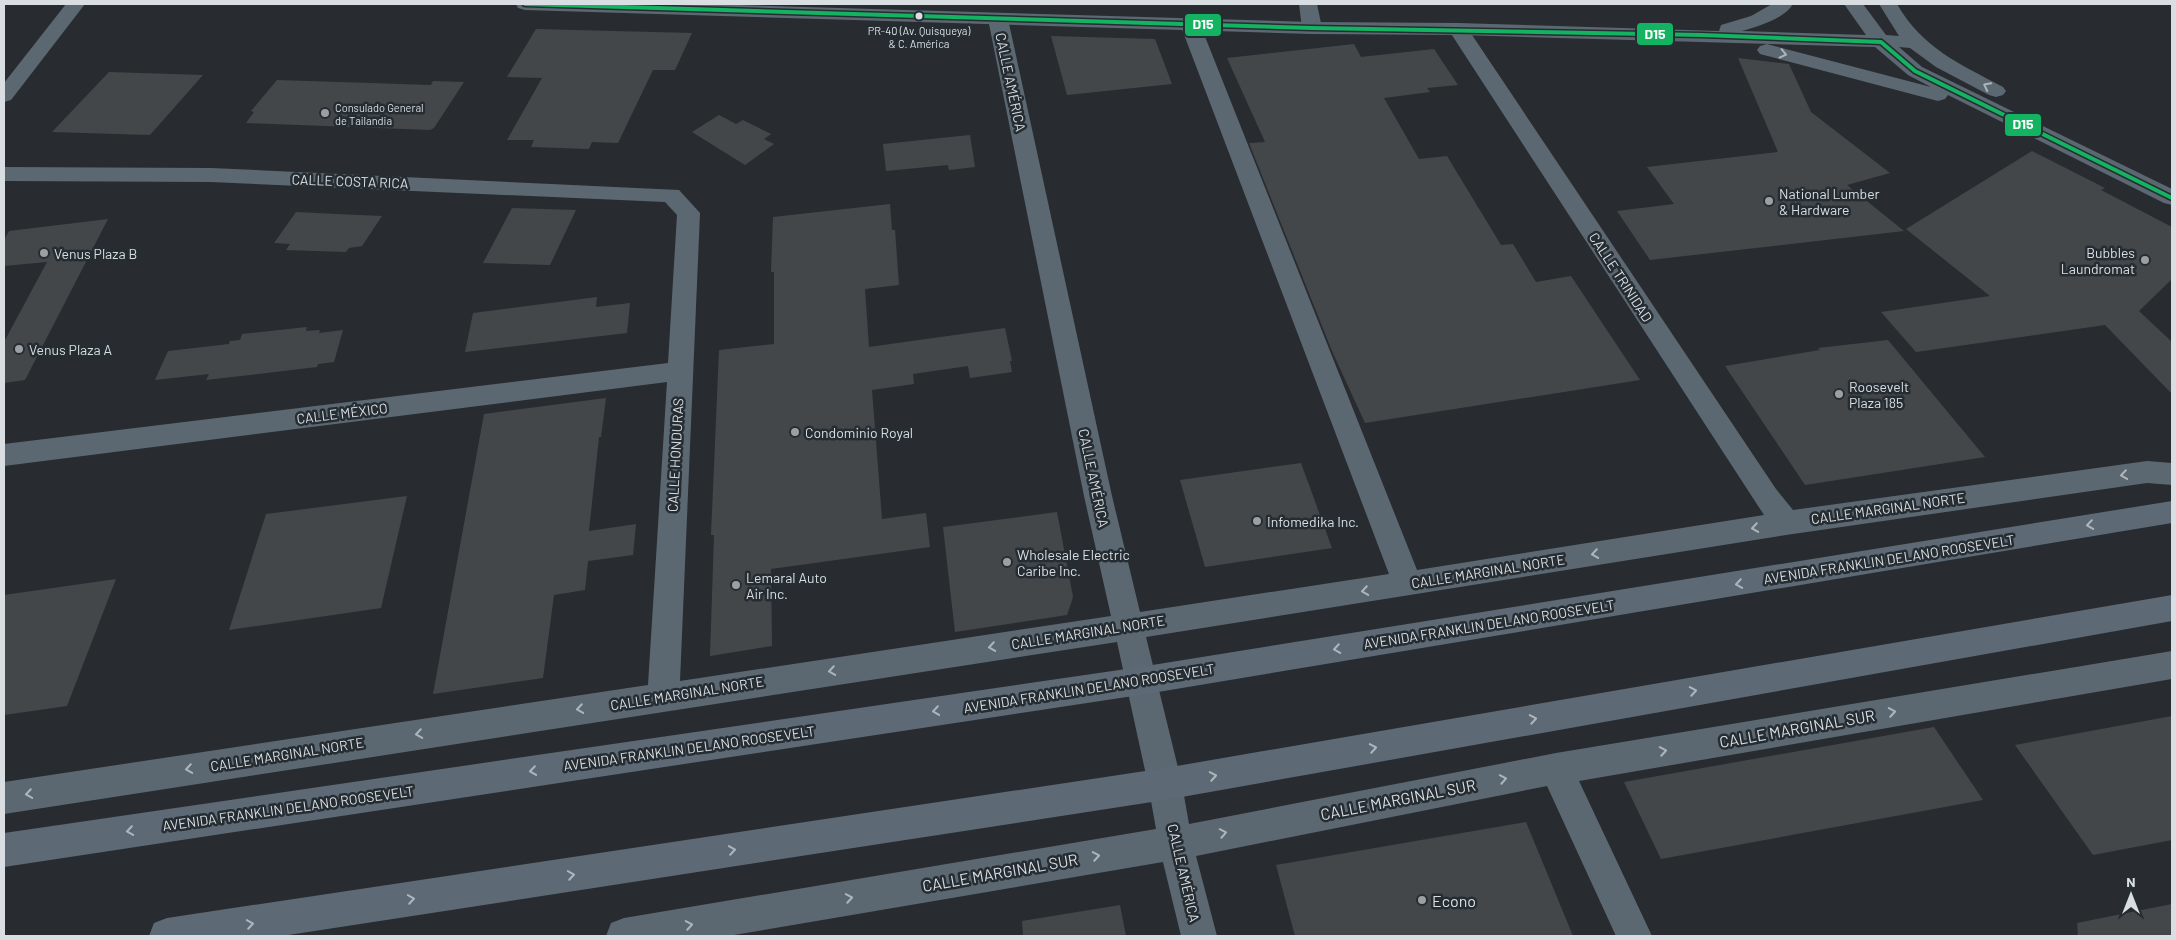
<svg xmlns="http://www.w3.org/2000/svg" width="2176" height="940" viewBox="0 0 2176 940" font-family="Barlow,sans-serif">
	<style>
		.building { fill: #44474a }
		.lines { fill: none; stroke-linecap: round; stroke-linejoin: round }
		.minor { fill: #5c6871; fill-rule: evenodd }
		.tertiary { fill: #5c6871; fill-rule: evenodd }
		.secondary { fill: #5d6975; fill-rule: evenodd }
		.bus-1-casing { stroke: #252d33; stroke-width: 7 }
		.bus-1 { stroke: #13b361; stroke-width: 4 }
		.oneway { stroke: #adb5ba }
		.oneway2 { stroke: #aeb5bc }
		.bus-dot { fill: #d9dee2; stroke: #252d33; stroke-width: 2 }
		.poi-dot { fill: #9ba0a4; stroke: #252d33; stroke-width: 2 }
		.labels { text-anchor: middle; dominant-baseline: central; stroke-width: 5; stroke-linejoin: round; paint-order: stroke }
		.far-bus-label { font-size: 11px; fill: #d9dee2; stroke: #252d33 }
		.far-poi-label { font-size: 11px; fill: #d9dee2; stroke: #252d33; text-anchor: start }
		.street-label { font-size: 14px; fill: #d9dee2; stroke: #252d33 }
		.poi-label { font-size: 14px; fill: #d9dee2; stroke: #252d33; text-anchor: start }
		.near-street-label { font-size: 16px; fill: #d9dee2; stroke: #252d33 }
		.near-poi-label { font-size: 16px; fill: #d9dee2; stroke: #252d33; text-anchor: start }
		.line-badge { stroke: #252d33; stroke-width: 2 }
		.badge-label { font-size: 14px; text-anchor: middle; font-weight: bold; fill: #fff }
	</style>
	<rect width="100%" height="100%" fill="#282c30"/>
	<!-- building -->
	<path class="building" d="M536,29L692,33L675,70H653L618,143L592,142L589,149L531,147L534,140H507L542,78L507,77Z
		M1051,36L1155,39L1172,84L1067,95Z
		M1354,44L1361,57L1434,49L1458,85L1427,88L1430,92L1384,98L1419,159L1447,156L1501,245L1513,244L1536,282L1571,276L1640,380L1365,423L1332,351L1249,143L1265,142L1227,58Z
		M1738,58L1789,64L1811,112L1890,173L1847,185L1904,231L1650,260L1617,211L1674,204L1647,167L1778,152Z
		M109,72L203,75L150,135L52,132Z
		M277,80L431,85L433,81L464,82L434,128L430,130L246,123L254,112L251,111Z
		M719,115L736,124L743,120L771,134L764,139L774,144L745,165L692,132Z
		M970,135L975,167L949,170L948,165L886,171L883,144Z
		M2032,151L2105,188L2101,190L2172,227V279L2139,311L2172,342V394L2105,325L1916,352L1881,312L1990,296L1906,229Z
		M890,204L892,230H895L899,285L865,289L869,347L1005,328L1012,361H1010L1012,372L970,378L968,366L913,374L914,384L872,390L882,519L926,513L930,547L771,569L772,646L710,656L714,535H711L719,350L774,344V272H771L773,217Z
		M512,208L576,210L550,265L483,263Z
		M296,212L336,214L382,216L362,246L349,248L346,252L286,250L290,244L274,243Z
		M108,219L25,380L4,383V342L47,262L4,266V240L9,231Z
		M597,297L596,307L630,303L627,333L465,352L473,313Z
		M307,327L306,331L320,330L319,333L343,330L334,362L318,364L317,367L206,380L209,374L155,380L168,351L229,344L230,341L240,340L242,334Z
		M1888,340L1985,457L1805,485L1725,366L1820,350L1818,348Z
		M606,398L601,437H599L589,531L636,524L633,555L588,561L585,590L554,595L543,678L433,694L484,414Z
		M1301,463L1332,548L1205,567L1180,480Z
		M407,496L381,608L229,630L266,514Z
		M1057,512L1073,597L1067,615L955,632L943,527Z
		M116,579L67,706L4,715V595Z
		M2172,716V840L2093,855L2015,745Z
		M1934,727L1983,800L1661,859L1624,782Z
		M1526,822L1573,936H1295L1276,865Z
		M2172,904V936H2078L2077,923Z
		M1120,905L1126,936H1023L1022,921Z"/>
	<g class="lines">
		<!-- minor -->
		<path class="minor" d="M66,4H85L11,100L4,102V83Z
			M1299,4H1317L1322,28L1319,32H1305L1302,28Z
			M998,13L1005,15L1008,19L1112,496L1140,612L1389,574L1180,24L1183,20H1197L1200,24L1417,570L1764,515L1448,29L1451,25H1465L1468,29L1776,489L1793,510L2147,461L2172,463V485L2147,483L1786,535L1146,637L1182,784L1189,824L1556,753L2172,651V679L1579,781L1652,936H1616L1547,786L1196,856L1217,936H1181L1163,862L728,936H606L611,923L624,918L1156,829L1148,784L1117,642L4,814V782L648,685L667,382L4,466V444L668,363L677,215L665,202L211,182L4,181V167L211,168L679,190L700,213L680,681L1111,616L1084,496L988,19L991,15Z"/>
		<!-- tertiary -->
		<path class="tertiary" d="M516,4H705L1312,22L1458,23L1719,31L1721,25L1751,16L1772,4H1793C1784,19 1759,26 1742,31L1866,35L1844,4H1863L1886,35L1899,36L1879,4H1897C1922,48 1960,64 2003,87L2006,91L2003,95L1996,97L1989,95L1936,67L1910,48L1899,47L1922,67L2172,189V205L2164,203L1948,95L1945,99L1938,101L1760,54L1757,50L1760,46L1767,44L1931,87L1908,75L1875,47L1458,35L1312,34L525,10L518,8Z"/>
		<!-- secondary -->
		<path class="secondary" d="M2172,501V523L1140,695L4,867V833L1140,667Z
			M2172,595V621L1165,800L282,936H149L154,923L167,918L1165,768Z"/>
		<defs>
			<path id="bus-1" d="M525,4L1312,28L1702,35L1881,42
				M1881,42L1915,71L2172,198"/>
		</defs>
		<!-- bus-1 casing -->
		<use href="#bus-1" class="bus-1-casing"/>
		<!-- bus-1 -->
		<use href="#bus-1" class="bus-1"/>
	</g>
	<!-- one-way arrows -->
	<defs><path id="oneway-chevron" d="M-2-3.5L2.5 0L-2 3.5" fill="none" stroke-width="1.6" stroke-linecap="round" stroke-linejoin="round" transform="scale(1.25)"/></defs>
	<g class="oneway">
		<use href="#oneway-chevron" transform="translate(1783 54) rotate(13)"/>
		<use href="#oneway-chevron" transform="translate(1987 86) rotate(-153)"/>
		<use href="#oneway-chevron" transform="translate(2124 475) rotate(172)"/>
		<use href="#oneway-chevron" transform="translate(1755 528) rotate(171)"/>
		<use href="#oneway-chevron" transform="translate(1595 554) rotate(171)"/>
		<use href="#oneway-chevron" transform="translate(1365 591) rotate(171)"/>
		<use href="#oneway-chevron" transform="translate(992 647) rotate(171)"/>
		<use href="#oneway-chevron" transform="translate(832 671) rotate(171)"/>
		<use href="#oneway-chevron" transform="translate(580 709) rotate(171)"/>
		<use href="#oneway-chevron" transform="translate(1892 712) rotate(-10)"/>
		<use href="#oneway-chevron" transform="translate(419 734) rotate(171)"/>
		<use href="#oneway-chevron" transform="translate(1663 751) rotate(-10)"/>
		<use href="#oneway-chevron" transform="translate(189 769) rotate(171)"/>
		<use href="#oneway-chevron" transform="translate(1503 779) rotate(-11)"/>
		<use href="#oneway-chevron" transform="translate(29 794) rotate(171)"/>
		<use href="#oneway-chevron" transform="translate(1223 833) rotate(-11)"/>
		<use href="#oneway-chevron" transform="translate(1096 856) rotate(-10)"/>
		<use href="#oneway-chevron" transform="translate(849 898) rotate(-10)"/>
		<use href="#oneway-chevron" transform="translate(689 925) rotate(-10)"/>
	</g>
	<g class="oneway2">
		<use href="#oneway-chevron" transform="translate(2090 525) rotate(171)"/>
		<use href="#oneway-chevron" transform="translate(1739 584) rotate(171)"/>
		<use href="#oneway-chevron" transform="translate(1337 649) rotate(171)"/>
		<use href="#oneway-chevron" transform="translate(1693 691) rotate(-10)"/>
		<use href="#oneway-chevron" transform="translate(936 711) rotate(172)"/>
		<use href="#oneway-chevron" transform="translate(1533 719) rotate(-10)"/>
		<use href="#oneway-chevron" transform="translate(1373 748) rotate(-10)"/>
		<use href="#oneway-chevron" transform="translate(533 771) rotate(172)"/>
		<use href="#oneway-chevron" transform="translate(1213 776) rotate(-10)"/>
		<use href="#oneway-chevron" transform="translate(130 831) rotate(172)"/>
		<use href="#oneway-chevron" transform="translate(732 850) rotate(-9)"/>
		<use href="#oneway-chevron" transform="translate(571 875) rotate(-9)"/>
		<use href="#oneway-chevron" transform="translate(411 899) rotate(-9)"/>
		<use href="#oneway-chevron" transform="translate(250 924) rotate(-9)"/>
	</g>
	<!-- markers -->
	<circle class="bus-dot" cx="919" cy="16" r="4.5"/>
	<g class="poi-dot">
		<circle cx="325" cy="113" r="5"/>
		<circle cx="1769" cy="201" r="5"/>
		<circle cx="44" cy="253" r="5"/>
		<circle cx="2145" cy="260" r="5"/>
		<circle cx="19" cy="349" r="5"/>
		<circle cx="1839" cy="394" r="5"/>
		<circle cx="795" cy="432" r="5"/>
		<circle cx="1257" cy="521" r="5"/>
		<circle cx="1007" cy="562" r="5"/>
		<circle cx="736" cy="585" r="5"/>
		<circle cx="1422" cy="900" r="5"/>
	</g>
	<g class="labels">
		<!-- far-bus labels -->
		<g class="far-bus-label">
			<text x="919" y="30">PR-40 (Av. Quisqueya)<tspan x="919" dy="13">&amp; C. América</tspan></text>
		</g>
		<!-- far-poi labels -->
		<g class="far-poi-label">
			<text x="335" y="107">Consulado General<tspan x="335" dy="13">de Tailandia</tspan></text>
		</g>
		<!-- street labels -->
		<g class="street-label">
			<text transform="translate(1011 82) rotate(78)">CALLE AMÉRICA</text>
			<text transform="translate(350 181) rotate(2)">CALLE COSTA RICA</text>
			<text transform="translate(1621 277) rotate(57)">CALLE TRINIDAD</text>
			<text transform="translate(342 413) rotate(-7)">CALLE MÉXICO</text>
			<text transform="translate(675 455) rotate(-87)">CALLE HONDURAS</text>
			<text transform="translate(1094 478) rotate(78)">CALLE AMÉRICA</text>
			<text transform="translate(1888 508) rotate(-8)">CALLE MARGINAL NORTE</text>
			<text transform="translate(1889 559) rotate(-9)">AVENIDA FRANKLIN DELANO ROOSEVELT</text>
			<text transform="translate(1488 571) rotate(-9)">CALLE MARGINAL NORTE</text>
			<text transform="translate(1489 624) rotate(-9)">AVENIDA FRANKLIN DELANO ROOSEVELT</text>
			<text transform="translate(1088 632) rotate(-9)">CALLE MARGINAL NORTE</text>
			<text transform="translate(1089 688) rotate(-9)">AVENIDA FRANKLIN DELANO ROOSEVELT</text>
			<text transform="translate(687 693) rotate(-9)">CALLE MARGINAL NORTE</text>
			<text transform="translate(689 748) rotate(-8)">AVENIDA FRANKLIN DELANO ROOSEVELT</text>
			<text transform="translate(287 754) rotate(-9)">CALLE MARGINAL NORTE</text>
			<text transform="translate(288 808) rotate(-8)">AVENIDA FRANKLIN DELANO ROOSEVELT</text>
			<text transform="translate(1184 873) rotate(77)">CALLE AMÉRICA</text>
		</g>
		<!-- poi labels -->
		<g class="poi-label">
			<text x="1779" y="193">National Lumber<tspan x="1779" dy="16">&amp; Hardware</tspan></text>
			<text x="2135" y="252" text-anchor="end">Bubbles<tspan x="2135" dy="16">Laundromat</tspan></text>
			<text x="54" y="253">Venus Plaza B</text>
			<text x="29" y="349">Venus Plaza A</text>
			<text x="1849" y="386">Roosevelt<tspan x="1849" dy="16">Plaza 185</tspan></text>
			<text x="805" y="432">Condominio Royal</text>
			<text x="1267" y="521">Infomedika Inc.</text>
			<text x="1017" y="554">Wholesale Electric<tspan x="1017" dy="16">Caribe Inc.</tspan></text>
			<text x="746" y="577">Lemaral Auto<tspan x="746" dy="16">Air Inc.</tspan></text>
		</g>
		<!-- near-street labels -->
		<g class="near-street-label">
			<text transform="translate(1797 728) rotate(-10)">CALLE MARGINAL SUR</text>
			<text transform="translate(1398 799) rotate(-11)">CALLE MARGINAL SUR</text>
			<text transform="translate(1000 872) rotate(-10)">CALLE MARGINAL SUR</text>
		</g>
		<!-- near-poi labels -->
		<g class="near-poi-label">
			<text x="1432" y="900">Econo</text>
		</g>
	</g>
	<g class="line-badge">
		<rect x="1184" y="13" width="38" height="24" rx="5" fill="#13b361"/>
		<rect x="1636" y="22" width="38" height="24" rx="5" fill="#13b361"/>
		<rect x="2004" y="113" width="38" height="24" rx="5" fill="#13b361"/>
	</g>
	<g class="badge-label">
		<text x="1203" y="29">D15</text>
		<text x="1655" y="39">D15</text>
		<text x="2023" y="129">D15</text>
	</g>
	<!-- border -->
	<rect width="2176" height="940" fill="none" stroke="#d9dee2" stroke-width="10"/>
	<!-- north arrow -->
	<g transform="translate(2131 895)" stroke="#252d33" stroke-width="4" paint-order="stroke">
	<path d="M0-4L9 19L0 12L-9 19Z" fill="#d9dee2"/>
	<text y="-8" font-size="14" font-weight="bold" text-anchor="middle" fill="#d9dee2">N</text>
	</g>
</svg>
